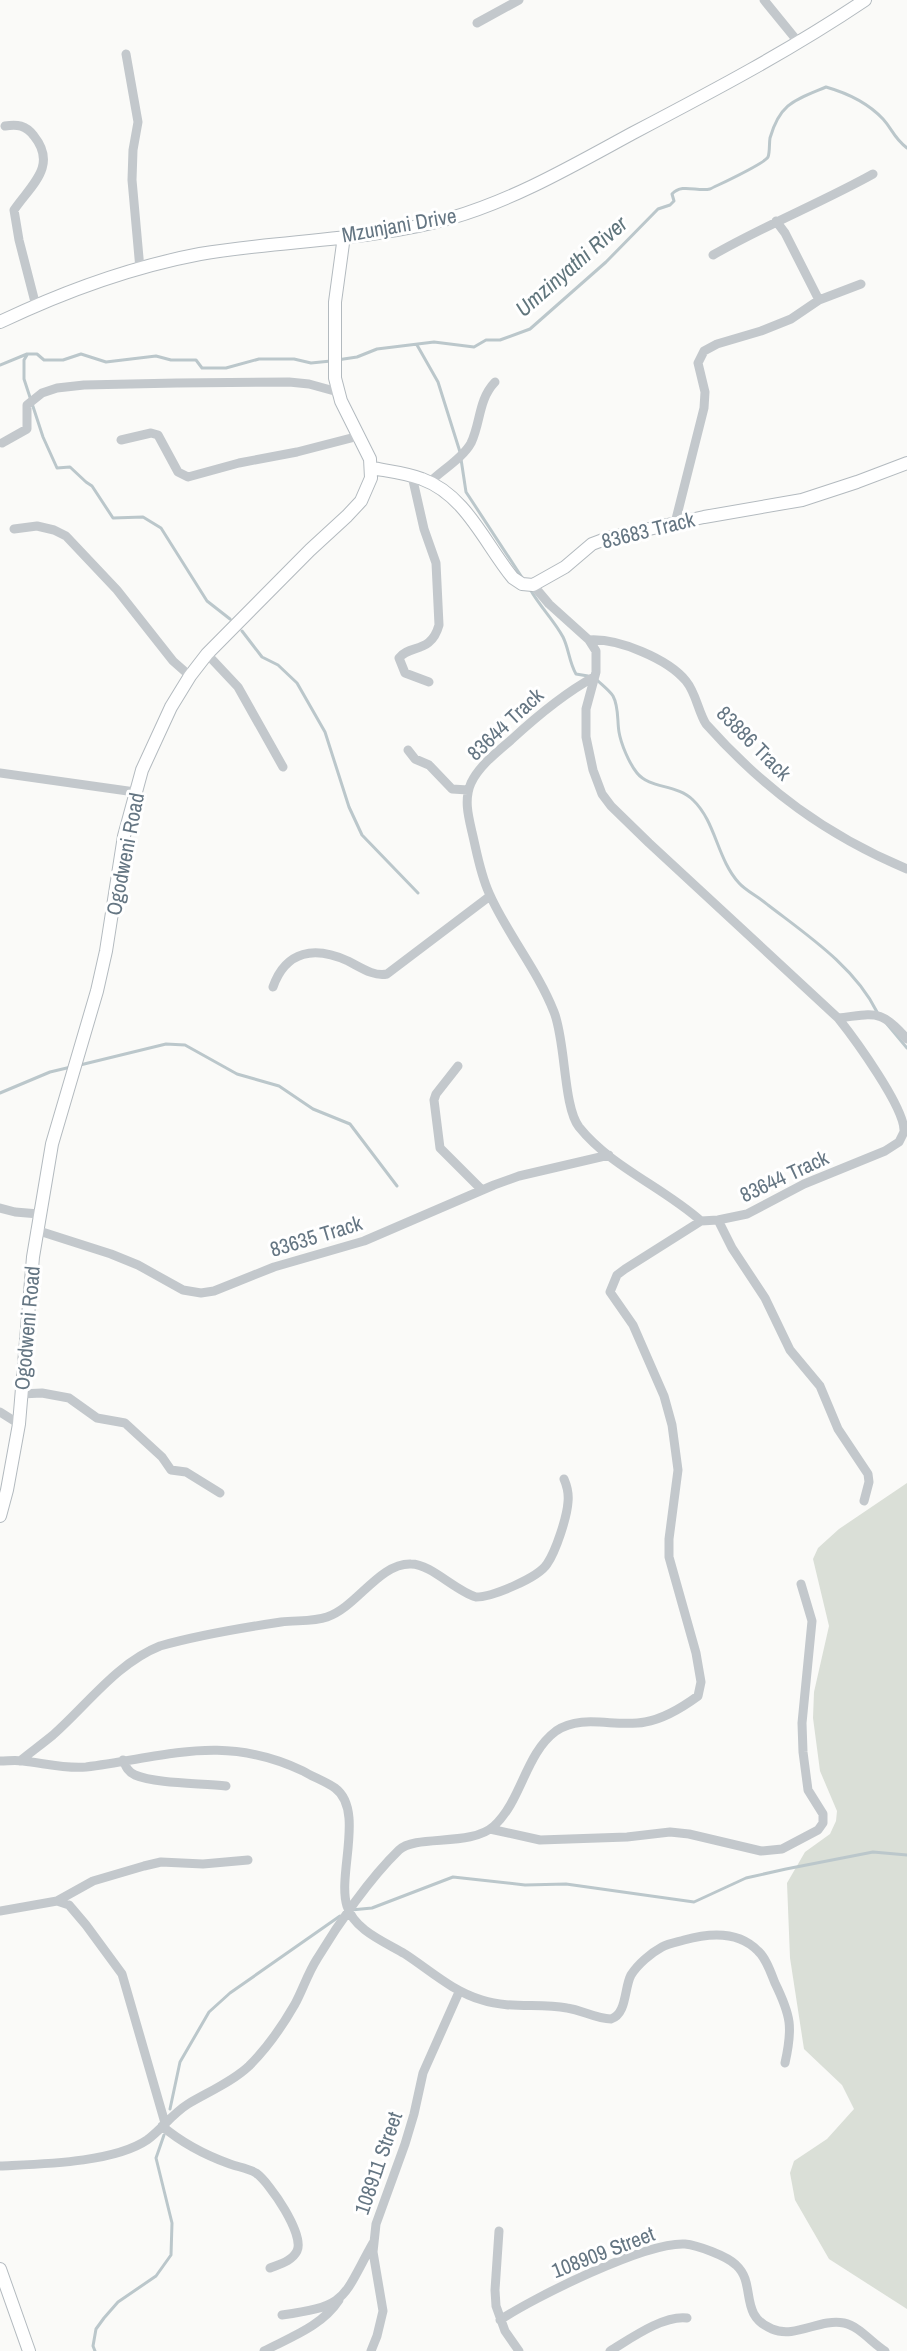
<svg xmlns="http://www.w3.org/2000/svg" width="907" height="2351" viewBox="0 0 907 2351" font-family="'Archivo Narrow',sans-serif">
	<style>
		.green { fill: #dadfd7 }
		.lines { fill: none; stroke-linecap: round; stroke-linejoin: round }
		.stream { stroke: #bbc7cb; stroke-width: 3 }
		.secondary-casing { stroke: #b3babf; stroke-width: 14 }
		.street { stroke: #c3c8cc; stroke-width: 9 }
		.secondary { stroke: #fff; stroke-width: 12 }
		.labels { text-anchor: middle; dominant-baseline: central; stroke-width: 6; stroke-linejoin: round; paint-order: stroke }
		.street-label { font-size: 21px; fill: #657683; stroke: #fff }
		.water-label { font-size: 22px; font-style: italic; fill: #60757c; stroke: #fff }
	</style>
	<rect width="100%" height="100%" fill="#fafaf8"/>
	<!-- green -->
	<path class="green" d="M907,1483V2309L829,2259L795,2200L790,2173L794,2161L827,2139L854,2109L842,2085L804,2049L790,1958L787,1883L805,1852L830,1834L836,1821L837,1811L820,1771L813,1718L814,1692L829,1626L813,1559L818,1548L839,1529Z"/>
	<g class="lines">
		<!-- stream -->
		<path class="stream" d="M417,345L438,382L460,452
			M27,355L24,360V379L43,437L57,468L70,467L86,482L92,486L113,518L143,517L161,528L207,601L230,619
			M337,360L357,357L377,349L434,342L474,347L486,340H500L530,329L606,262L658,209L670,205L674,201L672,194C682,183 697,192 710,189C720,184 764,164 768,157C770,152 769,144 770,138C780,103 795,100 826,87C847,93 867,102 883,119C893,130 893,137 907,148
			M0,365L27,354H37L44,360H63L81,354L106,362L156,356L171,360H196L202,368H226L259,359H294L311,363L331,361
			M461,459L466,492L523,579
			M530,589C540,607 554,620 563,637C569,649 569,662 576,674L588,676
			M242,631L262,657L278,665L297,683L325,732L349,807L362,835L418,893
			M597,680C602,685 609,690 613,696C619,707 617,720 619,732C621,744 629,763 637,773C650,789 677,784 693,800C716,822 717,859 739,883C746,891 759,897 768,905C807,935 855,967 877,1012
			M887,1024L907,1048
			M80,1065L166,1044L185,1045L237,1074L279,1086L313,1109L350,1124L397,1186
			M0,1093L50,1072L71,1067
			M351,1910L372,1908L453,1877L525,1885L566,1884L694,1902L746,1878L786,1869L873,1852L907,1855
			M170,2109L180,2062L209,2012L230,1993L340,1916
			M95,2351L93,2346L96,2329L104,2318L118,2302L156,2276L171,2255L172,2223L156,2158L164,2135"/>
		<defs>
			<path id="secondary" d="M0,322C63,292 131,267 200,254C282,240 370,241 451,218C516,199 574,165 633,133C713,91 791,50 865,0
				M372,468C388,471 407,473 422,479C466,495 485,544 513,578L522,584L533,585L565,567L592,544L608,538L704,517L802,500L857,482L907,463
				M0,1516L7,1490L19,1424L33,1257L52,1144L97,991L106,951L124,836L142,770L171,707L190,676L207,654L310,550L347,516L361,501L371,478L370,459L341,401L335,378V302L344,236
				M0,2269L29,2351"/>
		</defs>
		<!-- secondary casing -->
		<use href="#secondary" class="secondary-casing"/>
		<!-- street -->
		<path class="street" d="M764,0L799,43
			M477,23L519,0
			M126,54L138,122L133,150L132,180L140,269
			M5,126C17,124 26,125 34,136C58,166 31,185 14,210L19,240L36,306
			M776,221L785,233L819,300
			M713,255C765,225 821,203 873,174
			M121,440L151,433L158,435L178,472L188,477L239,463L297,452L359,436
			M2,443L27,429V405L42,393L57,388L84,385L177,383L289,382L309,384L338,392
			M412,476L424,529L436,563L439,625C431,654 410,644 399,658L405,673L429,682
			M430,482C442,470 463,458 471,443C481,422 478,400 495,382
			M675,523L704,408L705,392L698,363L704,351L717,344L761,331L791,319L819,300L861,284
			M14,529L37,526L54,530L66,536L117,590L173,661L190,676
			M533,585L549,604L589,640L596,651V672L586,709V737L593,770L602,794L611,806L649,843L838,1018C854,1038 906,1109 904,1132L899,1142L885,1151L804,1184L747,1214L718,1220L701,1221C663,1187 611,1167 579,1127C563,1106 566,1042 554,1012C537,969 507,934 489,893C480,873 477,853 472,832C468,815 464,799 471,783C479,766 497,752 511,740C537,716 563,694 594,677
			M589,640C618,638 668,659 686,681C696,693 698,711 706,724C764,789 826,835 907,869
			M207,654L238,687L283,767
			M408,750L415,759L429,765L452,789L468,790
			M0,773L135,792
			M273,987C286,950 315,946 348,961C360,967 374,977 387,974L490,896
			M838,1018C875,1014 880,1008 907,1039
			M458,1066L436,1094L434,1100L440,1148L482,1190
			M0,1208L15,1212L39,1214
			M718,1220L732,1248L765,1298L790,1350L820,1386L838,1429L868,1474L869,1482L864,1501
			M36,1230L111,1254L138,1265L183,1290L201,1293L214,1291L274,1267L364,1241L494,1185L519,1176L609,1155
			M21,1394L42,1393L69,1398L97,1418L125,1423L162,1457L171,1470L186,1472L220,1493
			M0,1412L19,1424
			M123,1760C126,1767 128,1772 135,1775C156,1784 202,1783 226,1786
			M0,1761C8,1761 15,1760 23,1761C43,1763 65,1769 86,1767C167,1757 223,1733 303,1771C313,1777 325,1781 335,1788C365,1810 337,1875 347,1906C354,1930 385,1942 405,1954C431,1971 452,1991 482,2000C510,2009 539,2003 567,2008C582,2010 596,2019 611,2019C627,2014 624,1988 631,1975C638,1964 651,1953 662,1947C669,1943 677,1942 684,1940C709,1933 738,1930 758,1951C766,1958 771,1973 775,1983C791,2016 793,2027 785,2063
			M20,1761C31,1752 42,1744 53,1735C87,1705 117,1663 160,1646C199,1635 241,1628 281,1622C296,1620 313,1622 327,1617C357,1607 379,1563 411,1564C431,1564 455,1591 476,1597C492,1597 538,1578 547,1564C556,1551 567,1517 568,1502C569,1493 567,1486 564,1479
			M490,1829L540,1840L627,1837L670,1832L689,1834L761,1851L782,1849L818,1830L823,1823V1814L808,1790L803,1752L802,1723L812,1621L801,1584
			M57,1901L93,1881L144,1866L161,1862L203,1864L248,1860
			M0,1911L57,1901L69,1905L86,1925L122,1974L165,2123
			M162,2126C182,2143 205,2155 230,2164C238,2167 248,2168 256,2173C270,2183 305,2235 297,2251C292,2261 280,2264 270,2268
			M0,2166C40,2164 113,2163 147,2140C161,2130 172,2114 188,2104C208,2092 232,2082 249,2066C267,2048 283,2025 295,2004C303,1989 308,1973 317,1959C338,1924 370,1878 399,1850C416,1834 471,1847 494,1826C522,1800 525,1754 556,1731C582,1713 616,1728 645,1722C663,1719 683,1707 698,1696L701,1682L696,1653L669,1557V1539L678,1470L672,1425L664,1396L633,1325L610,1292L617,1275L625,1269L701,1221
			M499,2231L495,2290L496,2306L505,2331L519,2351
			M282,2315C349,2306 342,2298 373,2243
			M500,2320C535,2297 645,2242 685,2244C697,2245 727,2256 736,2265C757,2284 738,2315 772,2329C795,2339 820,2318 844,2323C859,2326 872,2343 885,2351
			M264,2351C291,2337 322,2326 339,2300
			M371,2351L377,2336L383,2311L373,2252L376,2224L405,2144L414,2114L423,2073L459,1992
			M610,2351C630,2339 663,2315 687,2318"/>
		<!-- secondary -->
		<use href="#secondary" class="secondary"/>
	</g>
	<g class="labels">
		<!-- street labels -->
		<g class="street-label">
			<text transform="translate(399 225) rotate(-10)">Mzunjani Drive</text>
			<text transform="translate(648 530) rotate(-14)">83683 Track</text>
			<text transform="translate(505 724) rotate(-43)">83644 Track</text>
			<text transform="translate(754 743) rotate(45)">83886 Track</text>
			<text transform="translate(125 854) rotate(-79)">Ogodweni Road</text>
			<text transform="translate(784 1176) rotate(-25)">83644 Track</text>
			<text transform="translate(316 1236) rotate(-17)">83635 Track</text>
			<text transform="translate(27 1328) rotate(-85)">Ogodweni Road</text>
			<text transform="translate(378 2163) rotate(-71)">108911 Street</text>
			<text transform="translate(603 2252) rotate(-21)">108909 Street</text>
		</g>
		<!-- water labels -->
		<g class="water-label">
			<text transform="translate(571 266) rotate(-41)">Umzinyathi River</text>
		</g>
	</g>
</svg>
